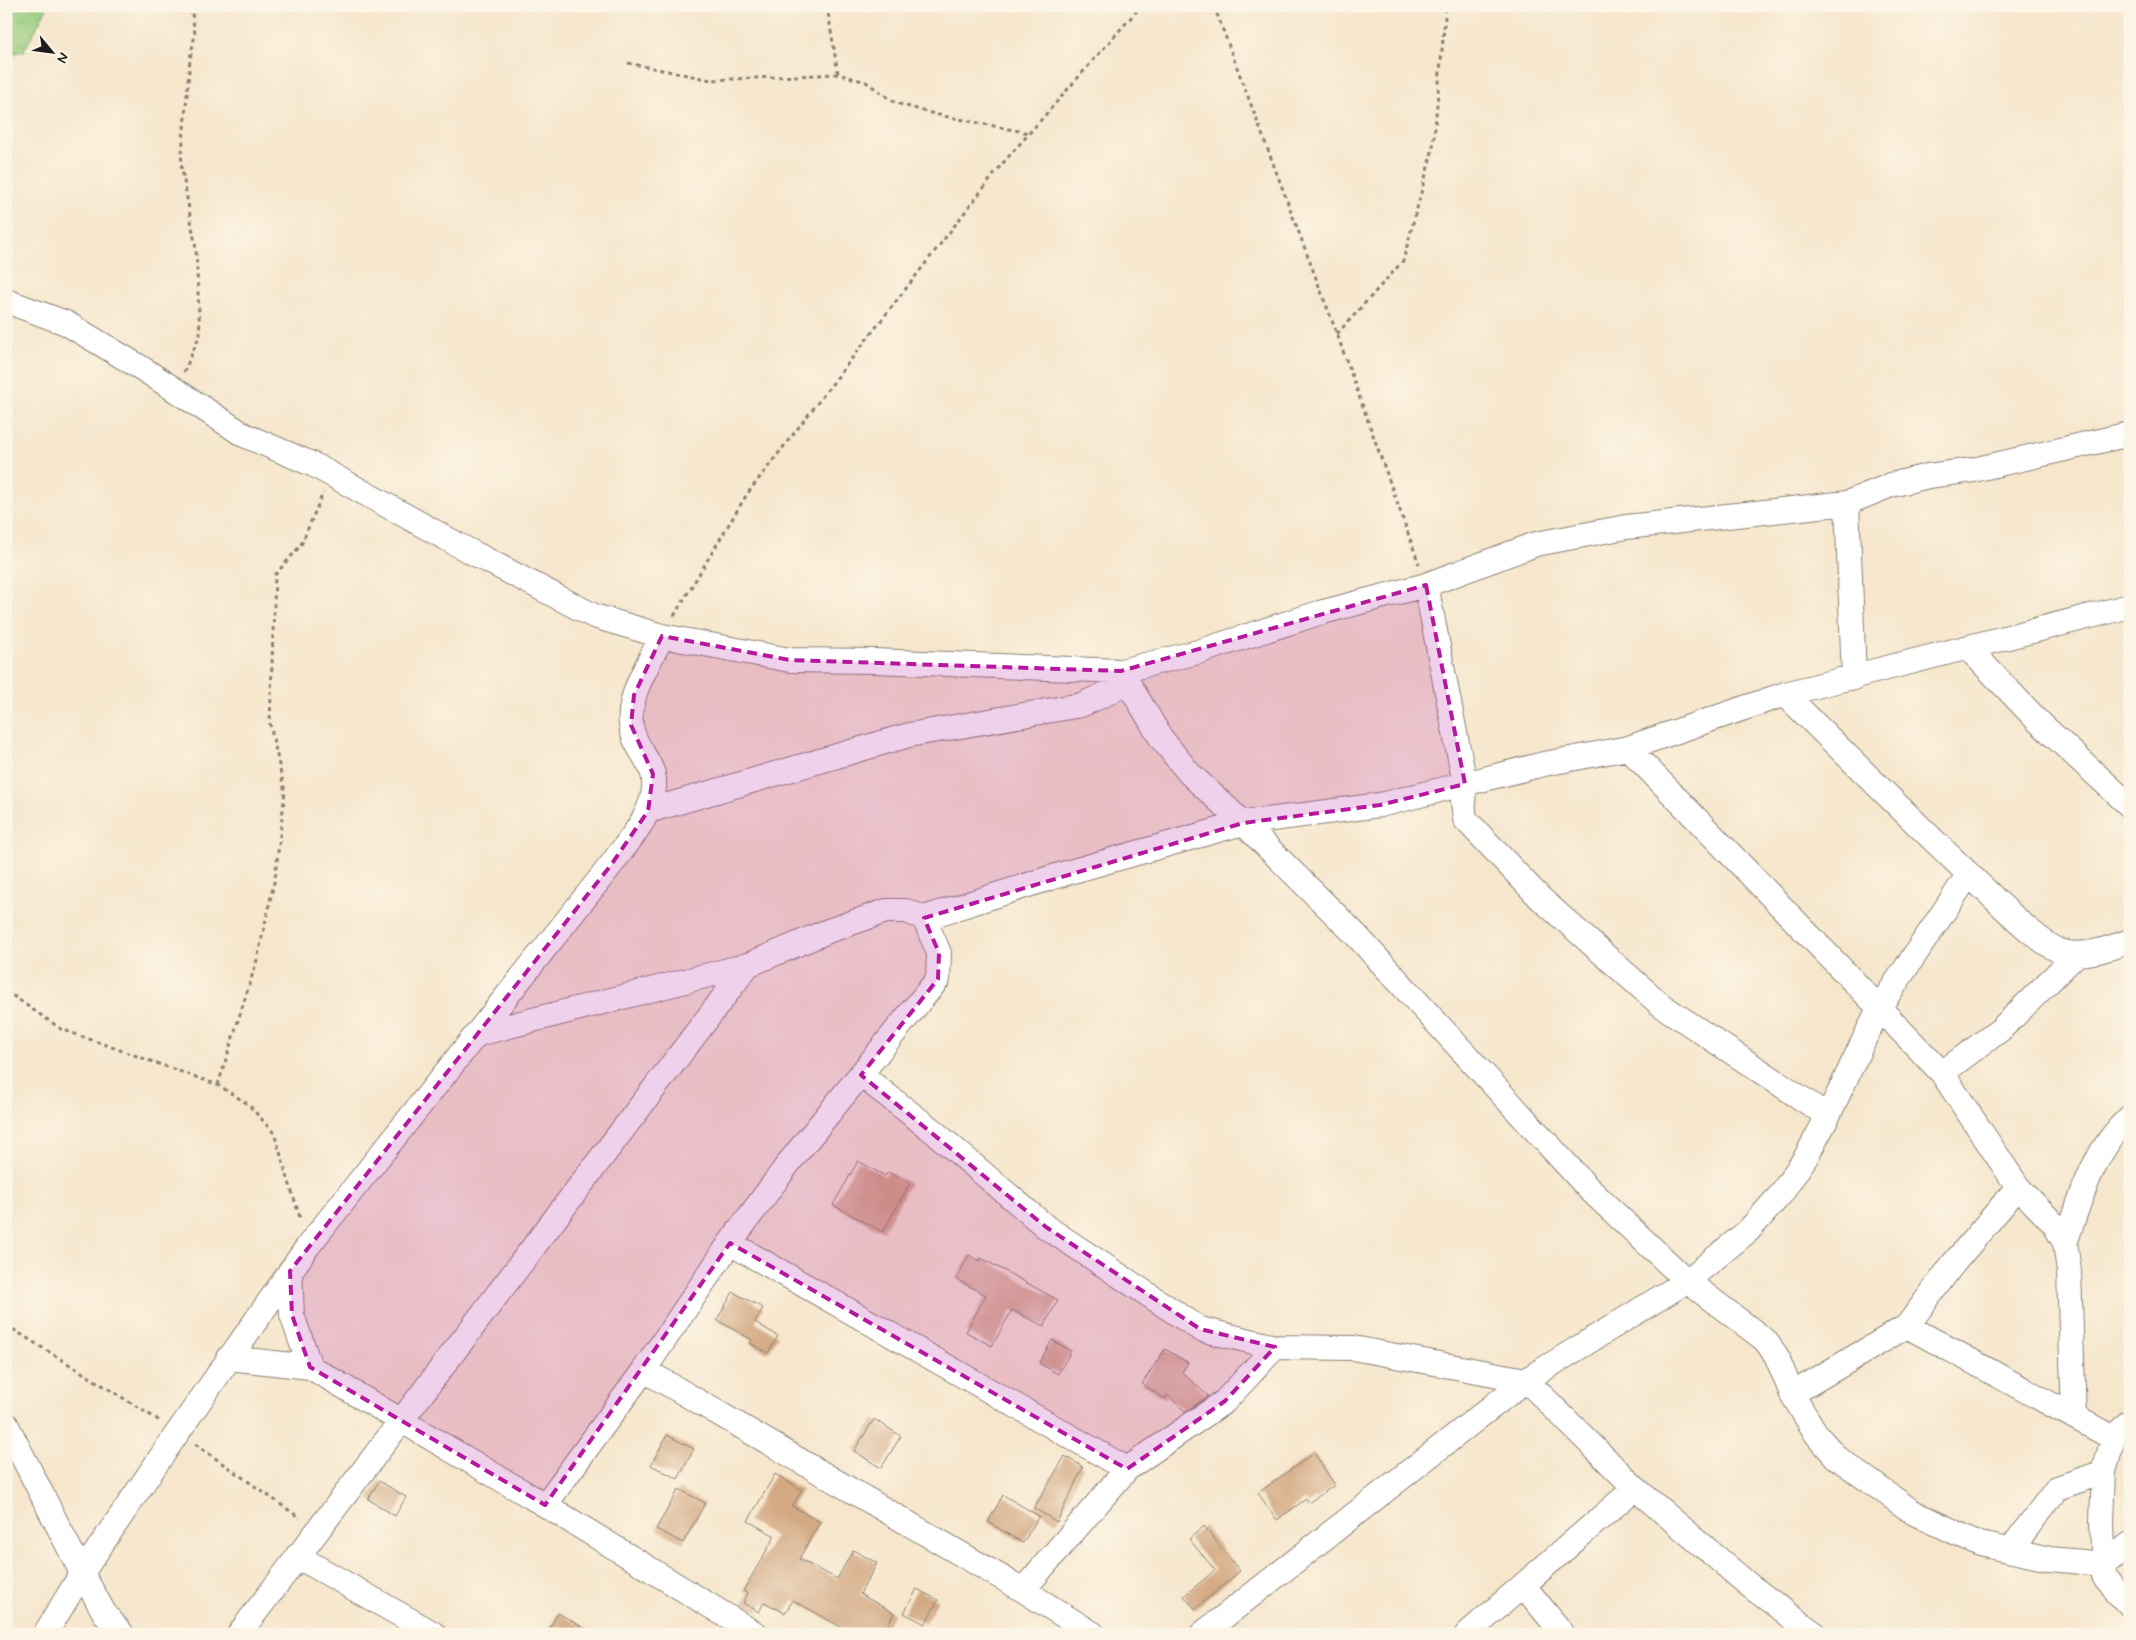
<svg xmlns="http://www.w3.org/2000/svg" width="2136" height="1640" viewBox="0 0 2136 1640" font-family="Mynerve,sans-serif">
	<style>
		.grass { fill: url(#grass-tufts); stroke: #58744c }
		.building { fill: #d3a983 }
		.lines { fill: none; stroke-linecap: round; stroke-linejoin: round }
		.street-casing { stroke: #898174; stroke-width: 26 }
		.path { stroke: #898174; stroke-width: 3; stroke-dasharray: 4 4; stroke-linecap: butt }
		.street { stroke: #fff; stroke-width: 24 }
		.marked { fill: #b5179e; fill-opacity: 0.2; stroke: #b5179e; stroke-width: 4; stroke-dasharray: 10 6; stroke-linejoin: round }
	</style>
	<defs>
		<pattern id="grass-tufts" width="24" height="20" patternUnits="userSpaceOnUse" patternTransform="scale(1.25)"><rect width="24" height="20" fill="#95cb7d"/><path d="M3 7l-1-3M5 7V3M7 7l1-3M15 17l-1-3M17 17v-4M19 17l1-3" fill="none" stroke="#80ae6b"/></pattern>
	</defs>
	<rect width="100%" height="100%" fill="#fcf5e5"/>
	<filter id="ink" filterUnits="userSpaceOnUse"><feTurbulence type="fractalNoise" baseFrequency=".02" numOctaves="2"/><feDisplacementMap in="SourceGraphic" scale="10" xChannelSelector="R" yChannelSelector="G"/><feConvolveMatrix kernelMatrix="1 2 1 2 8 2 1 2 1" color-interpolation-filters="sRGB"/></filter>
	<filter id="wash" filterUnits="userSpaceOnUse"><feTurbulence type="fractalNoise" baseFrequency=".0096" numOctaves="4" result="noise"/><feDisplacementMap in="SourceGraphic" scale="20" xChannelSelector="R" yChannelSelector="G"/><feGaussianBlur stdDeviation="1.12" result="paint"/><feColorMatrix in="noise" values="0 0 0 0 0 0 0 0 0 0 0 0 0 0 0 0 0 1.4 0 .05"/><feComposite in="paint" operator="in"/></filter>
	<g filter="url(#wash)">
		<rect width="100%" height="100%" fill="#f6e6cc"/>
		<!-- grass -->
		<path class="grass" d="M6,6H48L24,51L6,55Z"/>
		<g id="blocks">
			<!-- building -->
			<path class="building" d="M858,1161L885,1176L888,1172L910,1183L883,1232L833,1205Z
				M969,1255L979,1261L981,1258L1058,1300L1044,1326L1012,1310L992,1346L966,1332L986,1295L956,1279Z
				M733,1292L763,1308L755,1322L778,1336L768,1353L750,1343L752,1340L717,1320Z
				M1052,1340L1071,1351L1058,1374L1039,1363Z
				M1165,1349L1188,1363L1182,1372L1208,1396L1186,1412L1167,1395L1165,1399L1142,1384Z
				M874,1419L901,1436L881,1468L854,1451Z
				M667,1435L694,1449L678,1479L651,1465Z
				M1314,1453L1335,1485L1308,1503L1306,1499L1277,1520L1258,1493Z
				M1065,1456L1083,1467L1057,1522L1034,1508Z
				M775,1474L802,1490L792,1506L820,1522L799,1559L837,1579L853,1550L877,1563L860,1594L894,1613L883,1634H853L793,1600L785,1613L764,1602L759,1612L743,1603L748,1593L743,1591L775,1536L748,1521Z
				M379,1481L406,1497L395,1516L368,1499Z
				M679,1489L705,1503L683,1543L656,1529Z
				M1003,1495L1039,1516L1023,1543L988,1522Z
				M1204,1526L1240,1571L1195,1609L1184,1596L1215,1570L1189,1539Z
				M917,1589L938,1600L925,1624L904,1613Z
				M558,1613L595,1634H546Z"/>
		</g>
	</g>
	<g filter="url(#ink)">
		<use href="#blocks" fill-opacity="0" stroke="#898174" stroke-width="1"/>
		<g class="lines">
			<defs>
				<path id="street" d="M6,301L66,323L143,369L244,435L314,465L460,546L594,616L662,636L790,660L874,661L1121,671L1198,652L1319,613L1426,585L1536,544L1626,527L1847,503L1891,485L1928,476L1973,470L2130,434
					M1847,503L1854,678
					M1426,585L1465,784L1463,801L1465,819L1540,898L1661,1005L1828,1116
					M1969,649L2038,721L2130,806
					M1121,671L1161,738L1189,773L1243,823L1380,805L1544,764L1628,748L1785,694L2130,606
					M1785,694C1849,758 1913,821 1978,883C1996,900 2041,946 2063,952C2084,958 2110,948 2130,941
					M1628,748L1942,1073
					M648,811L909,735L1081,705L1110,692L1126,679
					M924,918L1066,873L1243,823L1356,935L1589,1189L1687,1281L1765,1340L1776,1355L1792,1394L1907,1326L1953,1264L2018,1187
					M478,1034L748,965
					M861,1075L933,1131L1046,1227L1200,1329L1275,1347L1353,1348L1526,1380L1635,1488L1750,1586L1815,1634
					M730,1243L1127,1469
					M2065,1243C2081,1198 2093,1150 2130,1117
					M290,1271L292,1315L310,1367
					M1907,1326L2113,1438
					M228,1358L310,1367L545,1505L756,1634
					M644,1370L1023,1590L1093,1634
					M1792,1394L1817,1435L1836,1457L1914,1513L1980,1544L2050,1559L2104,1564L2130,1544
					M2074,1417L2069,1271L2065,1243L2054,1224L2018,1187L1942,1073L2000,1030L2077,954
					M2130,1421L2113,1438L2104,1472L2102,1522L2104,1576L2107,1581L2130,1605
					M6,1424L82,1573L105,1614L122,1634
					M2011,1549L2057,1488L2104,1472
					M297,1556L434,1634
					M1523,1585L1563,1634
					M1023,1590L1127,1469L1225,1401L1275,1347
					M45,1634L82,1573L178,1432L308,1246L611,865C628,841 661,807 653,774C648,757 633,744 631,725C627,695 650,662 662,636
					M239,1634L748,965L828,931L886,911H906L924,918L939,953L938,979L791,1160L730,1243L644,1370L545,1505
					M1202,1634L1526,1380L1687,1281L1748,1231L1781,1194L1806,1157L1828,1116L1879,1008L1969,874
					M1467,1634L1635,1488"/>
			</defs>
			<!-- street casing -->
			<use href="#street" class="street-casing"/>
			<!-- path -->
			<path class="path" d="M827,6L838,74
				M1214,6L1337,334L1419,564
				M628,63L711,80L838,74L866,82L896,103L934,114L1029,133
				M1337,334L1403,261L1433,148L1446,6
				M184,372L200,335L196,249L181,164L190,59L195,34L191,6
				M674,616L747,494L1003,163L1141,6
				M6,991L61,1029L218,1085L248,1104L274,1133L301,1221
				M218,1085L257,960L275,878L285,792L270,724L275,575L301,545L323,493
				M6,1325L160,1421
				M195,1444L300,1518"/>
			<!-- street -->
			<use href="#street" class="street"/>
		</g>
	</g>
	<!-- marked area -->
	<path class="marked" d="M1426,585L1465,784L1380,805L1243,823L924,918L939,953L938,979L861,1075L1046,1227L1200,1329L1275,1347L1225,1401L1127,1469L730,1243L545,1505L310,1367L292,1315L290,1271L611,865L648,811L653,774L631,725L634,695L662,636L790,660L1121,671Z"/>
	<!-- margin -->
	<rect width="2136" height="1640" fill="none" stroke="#fcf5e5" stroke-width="25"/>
	<!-- north arrow -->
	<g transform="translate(52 52) rotate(119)" stroke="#fcf5e5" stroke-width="4" paint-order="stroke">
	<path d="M0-4L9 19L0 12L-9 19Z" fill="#1c1c1c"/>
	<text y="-8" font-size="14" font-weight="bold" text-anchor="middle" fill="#1c1c1c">N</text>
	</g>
</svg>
